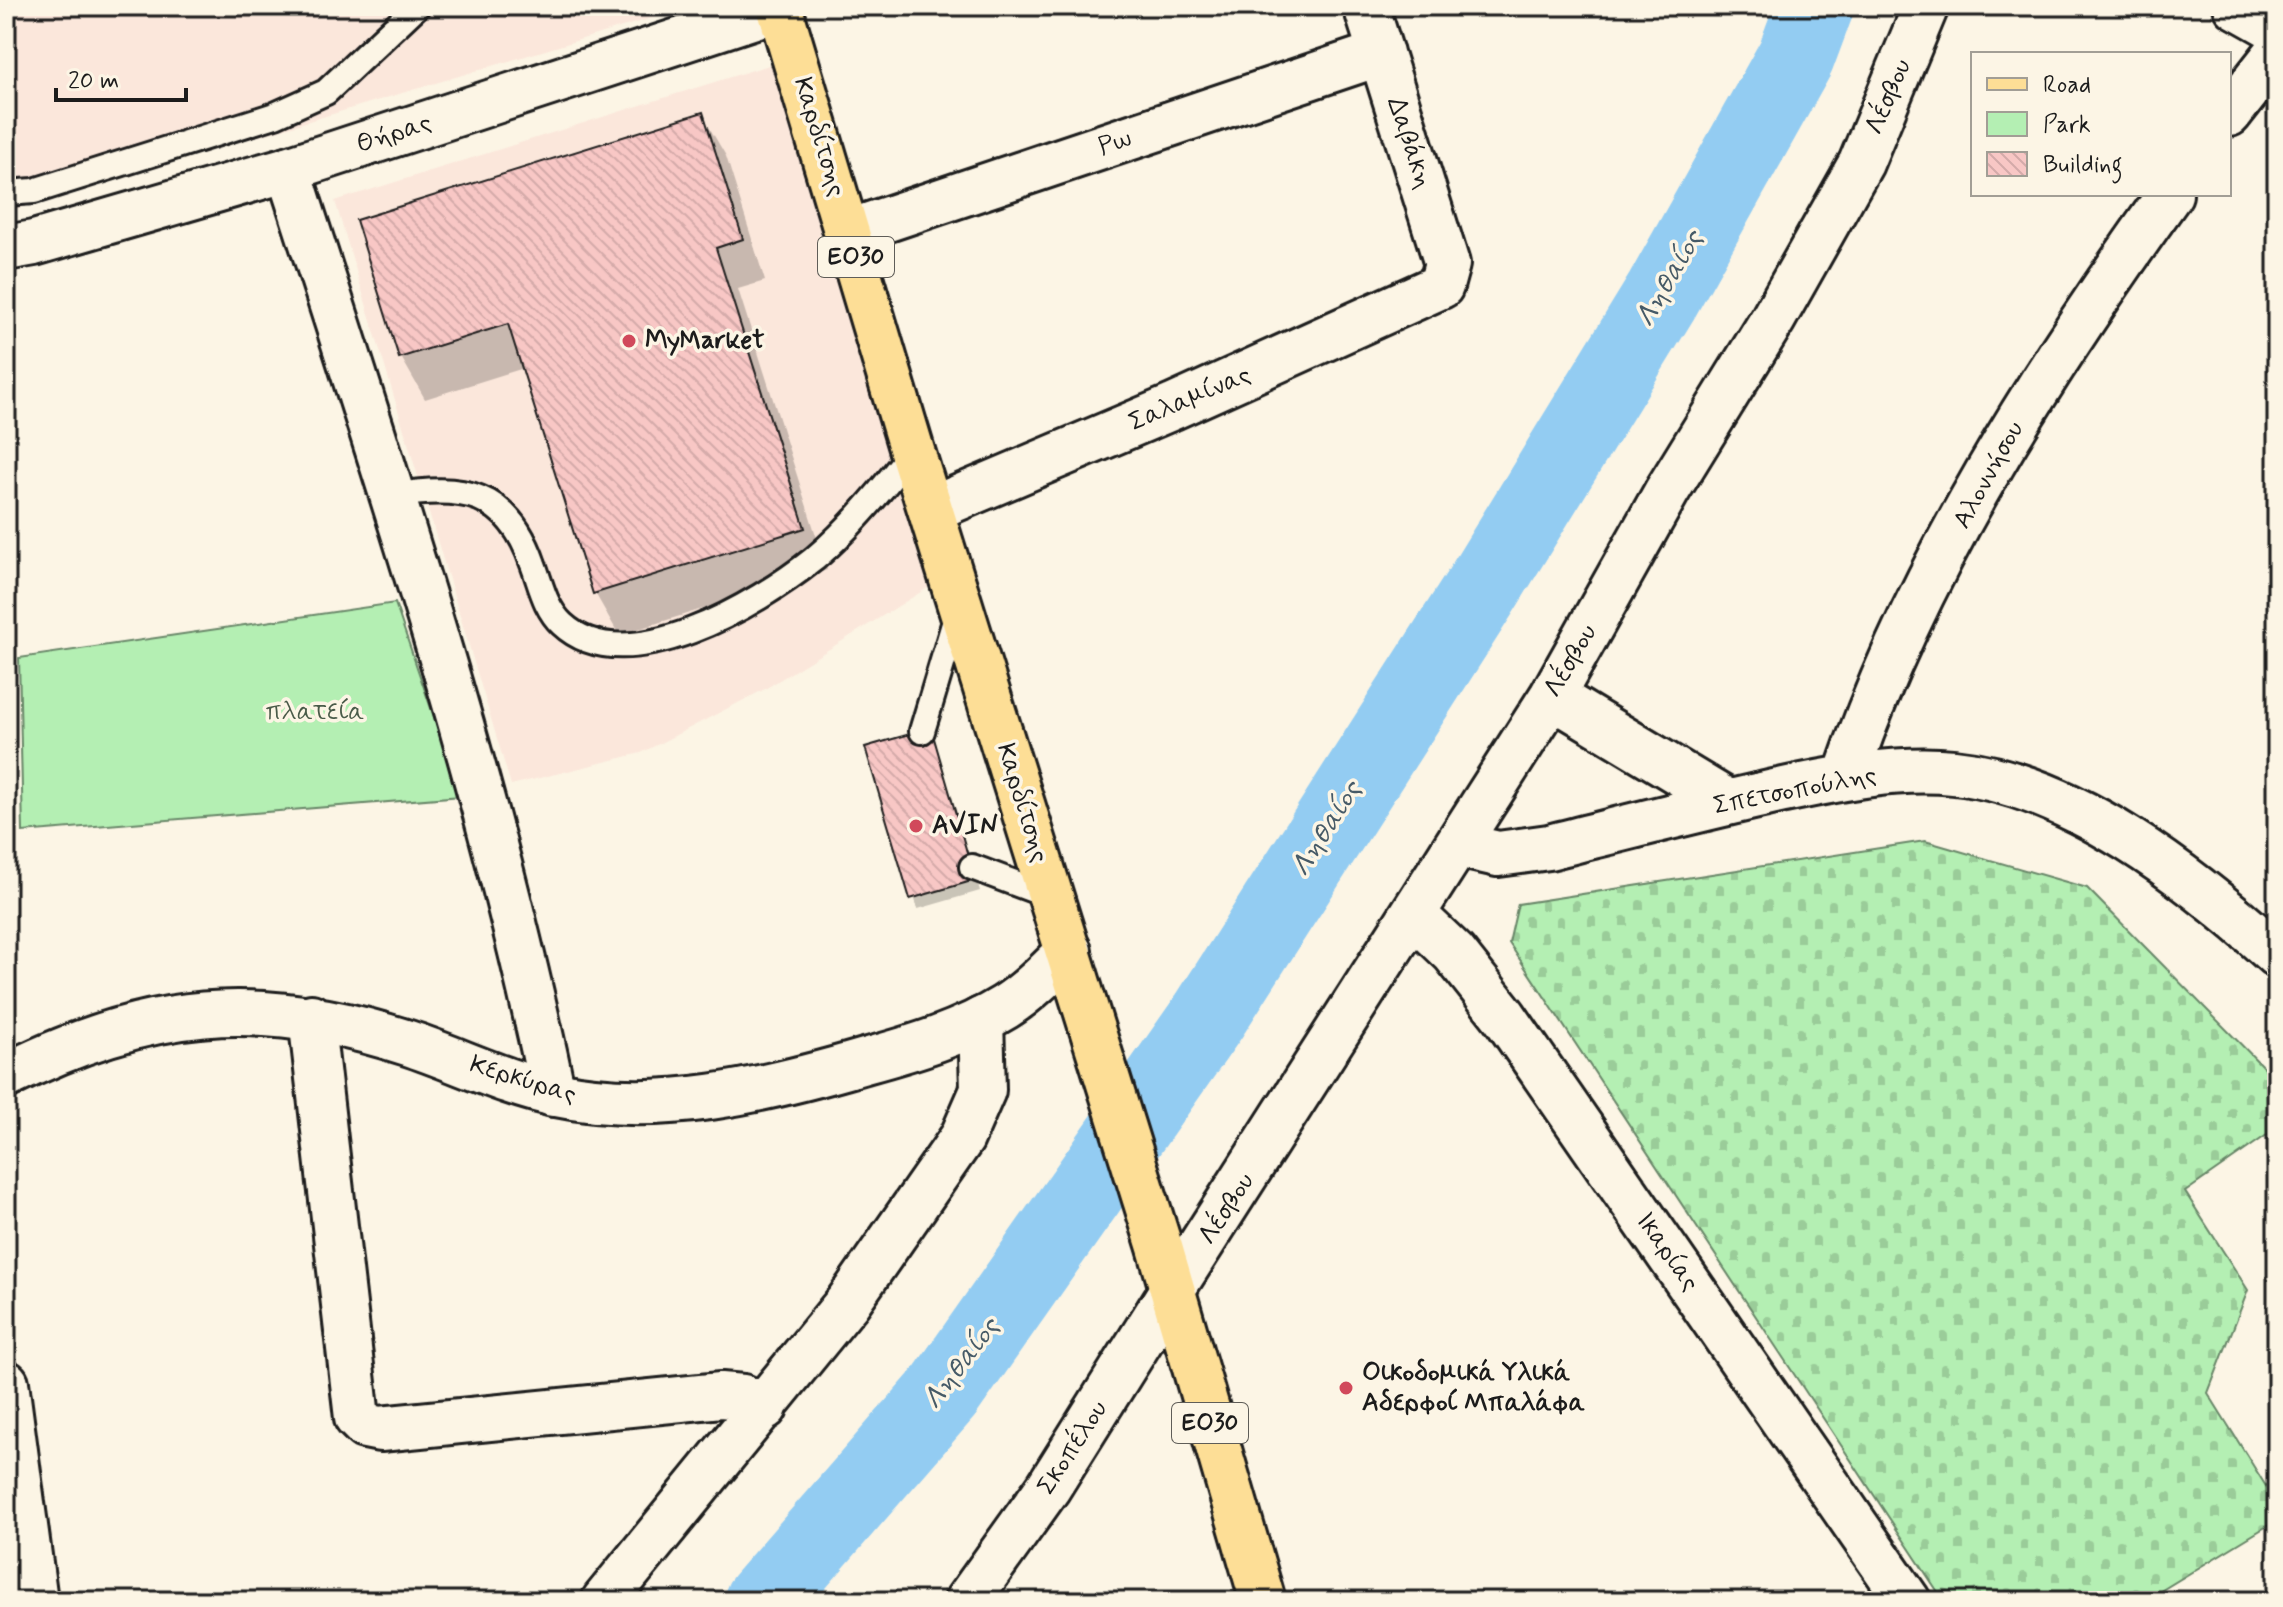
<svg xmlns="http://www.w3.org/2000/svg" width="2283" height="1607" viewBox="0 0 2283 1607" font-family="Mynerve,sans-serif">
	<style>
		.built { fill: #fbe7db }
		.cemetery { fill: url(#cemetery-stones); stroke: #688668; stroke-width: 2 }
		.park { fill: #b4efb3; stroke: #688668; stroke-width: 2 }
		.shadow { fill: #0003 }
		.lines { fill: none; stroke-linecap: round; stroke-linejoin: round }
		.river { stroke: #93ccf2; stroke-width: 78 }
		.building { fill: url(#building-back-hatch); stroke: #1c1c1c; stroke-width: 2 }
		.service-casing { stroke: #1c1c1c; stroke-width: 30 }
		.minor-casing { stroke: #1c1c1c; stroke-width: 50 }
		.tertiary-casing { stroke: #1c1c1c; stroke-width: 50 }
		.secondary-casing { stroke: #1c1c1c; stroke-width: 50 }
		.primary-casing { stroke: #1c1c1c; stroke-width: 50 }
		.service { stroke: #fcf5e5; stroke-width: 24 }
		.minor { stroke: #fcf5e5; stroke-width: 44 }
		.tertiary { stroke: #fcf5e5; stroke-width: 44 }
		.secondary { stroke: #fcf5e5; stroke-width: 44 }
		.primary { stroke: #fdde96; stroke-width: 44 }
		.poi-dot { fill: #d1495b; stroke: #fcf5e5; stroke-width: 3 }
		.labels { text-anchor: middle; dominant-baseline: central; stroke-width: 7; stroke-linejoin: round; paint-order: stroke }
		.shield { fill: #fcf5e5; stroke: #5f5d58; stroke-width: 2 }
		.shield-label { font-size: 24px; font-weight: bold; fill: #1c1c1c }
		.street-label { font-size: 26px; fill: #1c1c1c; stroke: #fcf5e5 }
		.poi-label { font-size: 26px; font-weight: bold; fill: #1c1c1c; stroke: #fcf5e5; text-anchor: start }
		.park-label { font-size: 26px; fill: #4a5b49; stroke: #fcf5e5 }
		.water-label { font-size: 28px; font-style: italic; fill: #465a67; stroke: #fcf5e5 }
	</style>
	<defs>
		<pattern id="cemetery-stones" width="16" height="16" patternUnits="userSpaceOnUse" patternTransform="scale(2)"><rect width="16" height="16" fill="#b4efb3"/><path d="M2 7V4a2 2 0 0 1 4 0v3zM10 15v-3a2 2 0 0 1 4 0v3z" fill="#9acc99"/></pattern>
		<pattern id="building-back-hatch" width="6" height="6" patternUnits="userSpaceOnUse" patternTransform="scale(2)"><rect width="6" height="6" fill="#f8c7c5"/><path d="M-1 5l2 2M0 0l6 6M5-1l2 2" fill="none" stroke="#d4aaa9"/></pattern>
	</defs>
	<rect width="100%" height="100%" fill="#fcf5e5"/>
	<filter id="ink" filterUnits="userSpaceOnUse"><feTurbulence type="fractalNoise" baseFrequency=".0125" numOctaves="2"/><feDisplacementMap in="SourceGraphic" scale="16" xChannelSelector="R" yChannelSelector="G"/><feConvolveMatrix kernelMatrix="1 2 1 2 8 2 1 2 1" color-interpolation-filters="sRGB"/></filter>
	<g filter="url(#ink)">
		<!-- built -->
		<path class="built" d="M6,6H692L13,210H6Z
			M772,64L929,587L765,689L641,753L511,785L335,201Z"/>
		<!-- cemetery -->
		<path class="cemetery" d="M1925,841L2087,888L2277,1081V1128L2185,1192L2248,1290L2208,1393L2277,1504V1520L2144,1601H1944L1509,943L1518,904Z"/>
		<!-- park -->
		<path class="park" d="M395,603L461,796L23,832L19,658Z"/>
		<!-- shadow -->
		<path class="shadow" d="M702,115L726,156L765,281L738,289L827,570L619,635L595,593L524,368L425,399L401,357Z
			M930,730L980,891L918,909L867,748Z
			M1183,1597L1185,1601H1166Z"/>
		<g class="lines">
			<!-- river -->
			<path class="river" d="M763,1601L944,1393L1209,1016L1481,591L1662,296L1796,57L1815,6"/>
		</g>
		<!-- building -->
		<path class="building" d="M703,112L743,239L716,248L805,528L593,594L508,324L399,358L356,220Z
			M931,728L975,880L910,899L865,747Z"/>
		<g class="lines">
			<defs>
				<path id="service" d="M6,193L34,191L275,115L326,92L417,6
					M393,496C462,484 508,491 533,564C541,585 545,608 562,624C626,684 759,603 814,559C851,528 883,489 912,451
					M922,731L957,614
					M972,867L1052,897"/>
				<path id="minor" d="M2236,6L2277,29
					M2229,114L2277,53
					M288,169C386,474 488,779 553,1094
					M849,232L1381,53
					M932,509L1173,407L1441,286L1447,264L1366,6
					M1552,696L1728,802
					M1846,776C1916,569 2043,371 2170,194
					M1458,845L1498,854L1549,847C1625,828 1702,808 1779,791C1836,779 1895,766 1954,772C2072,784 2192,878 2277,955
					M1413,914L1454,953L1504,1016L1908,1601
					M311,1017L357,1418L365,1426L380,1429L721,1395L743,1397L765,1407
					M1172,1290L1552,696L1667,491L1773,319L1861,163L1926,6
					M6,1383L35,1601
					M604,1601L848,1302L962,1138L983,1090L981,1020"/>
				<path id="tertiary" d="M6,248L34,243L288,169L779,8
					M6,1076C146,1005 259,994 408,1043C457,1059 506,1084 556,1094C659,1116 766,1090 865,1061C913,1048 963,1033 1005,1007C1029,992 1049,971 1069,951"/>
				<path id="secondary" d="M967,1601L1048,1488L1172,1290"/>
				<path id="primary" d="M779,6L912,451L1159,1244L1263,1601"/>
			</defs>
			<!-- service casing -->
			<use href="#service" class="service-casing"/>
			<!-- minor casing -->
			<use href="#minor" class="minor-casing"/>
			<!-- tertiary casing -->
			<use href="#tertiary" class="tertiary-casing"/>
			<!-- secondary casing -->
			<use href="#secondary" class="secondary-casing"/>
			<!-- primary casing -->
			<use href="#primary" class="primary-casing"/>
			<!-- service -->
			<use href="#service" class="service"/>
			<!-- minor -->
			<use href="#minor" class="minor"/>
			<!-- tertiary -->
			<use href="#tertiary" class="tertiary"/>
			<!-- secondary -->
			<use href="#secondary" class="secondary"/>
			<!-- primary -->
			<use href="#primary" class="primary"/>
		</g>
	</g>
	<!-- markers -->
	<g class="poi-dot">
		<circle cx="629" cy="341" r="8"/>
		<circle cx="916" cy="826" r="8"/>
		<circle cx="1346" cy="1388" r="8"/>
	</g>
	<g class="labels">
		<!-- shield labels -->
		<g class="shield">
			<rect x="818" y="237" width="76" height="40" rx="6"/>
			<rect x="1172" y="1403" width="76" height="40" rx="6"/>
		</g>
		<g class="shield-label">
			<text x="856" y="257">ΕΟ30</text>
			<text x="1210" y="1423">ΕΟ30</text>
		</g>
		<!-- street labels -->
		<g class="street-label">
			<text transform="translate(1889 97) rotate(-67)">Λέσβου</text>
			<text transform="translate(394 134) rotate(-18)">Θήρας</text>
			<text transform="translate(819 137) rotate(73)">Καρδίτσης</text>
			<text transform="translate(1115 143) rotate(-19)">Ρω</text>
			<text transform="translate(1409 143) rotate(72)">Δαβάκη</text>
			<text transform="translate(1190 399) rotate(-23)">Σαλαμίνας</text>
			<text transform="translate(1989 475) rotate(-61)">Αλοννήσου</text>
			<text transform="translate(1571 661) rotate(-60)">Λέσβου</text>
			<text transform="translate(1795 791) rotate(-11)">Σπετσοπούλης</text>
			<text transform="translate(1022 803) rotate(73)">Καρδίτσης</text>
			<text transform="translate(523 1080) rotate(17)">Κερκύρας</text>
			<text transform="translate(1227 1209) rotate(-57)">Λέσβου</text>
			<text transform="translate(1667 1252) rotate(55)">Ικαρίας</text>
			<text transform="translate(1073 1448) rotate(-57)">Σκοπέλου</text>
		</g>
		<!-- poi labels -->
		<g class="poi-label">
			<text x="645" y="341">MyMarket</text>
			<text x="932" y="826">AVIN</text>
			<text x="1362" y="1373">Οικοδομικά Υλικά<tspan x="1362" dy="30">Αδερφοί Μπαλάφα</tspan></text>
		</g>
		<!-- park labels -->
		<g class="park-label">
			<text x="315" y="712">πλατεία</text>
		</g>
		<!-- water labels -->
		<g class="water-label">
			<text transform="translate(1670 279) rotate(-60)">Ληθαίος</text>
			<text transform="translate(1327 829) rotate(-58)">Ληθαίος</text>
			<text transform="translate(962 1364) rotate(-53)">Ληθαίος</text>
		</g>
	</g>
	<!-- margin -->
	<rect width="2283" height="1607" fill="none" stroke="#fcf5e5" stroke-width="32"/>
	<rect x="16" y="16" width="2251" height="1575" fill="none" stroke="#1c1c1c" stroke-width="3" filter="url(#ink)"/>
	<!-- legend -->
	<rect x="1971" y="52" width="260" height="144" fill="#fcf5e5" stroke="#a29e95" stroke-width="2"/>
	<rect x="1987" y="78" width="40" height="12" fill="#fdde96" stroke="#a29e95" stroke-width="2"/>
	<text x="2043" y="92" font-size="24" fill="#1c1c1c">Road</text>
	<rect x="1987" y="112" width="40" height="24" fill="#b4efb3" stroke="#a29e95" stroke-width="2"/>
	<text x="2043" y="132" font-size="24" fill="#1c1c1c">Park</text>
	<rect x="1987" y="152" width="40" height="24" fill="url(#building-back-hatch)" stroke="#a29e95" stroke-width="2"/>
	<text x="2043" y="172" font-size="24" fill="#1c1c1c">Building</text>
	<!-- scale -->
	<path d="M56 88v12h130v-12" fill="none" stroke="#1c1c1c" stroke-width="4"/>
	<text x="68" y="88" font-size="24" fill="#1c1c1c" stroke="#fcf5e5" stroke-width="6" paint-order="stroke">20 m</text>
</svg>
